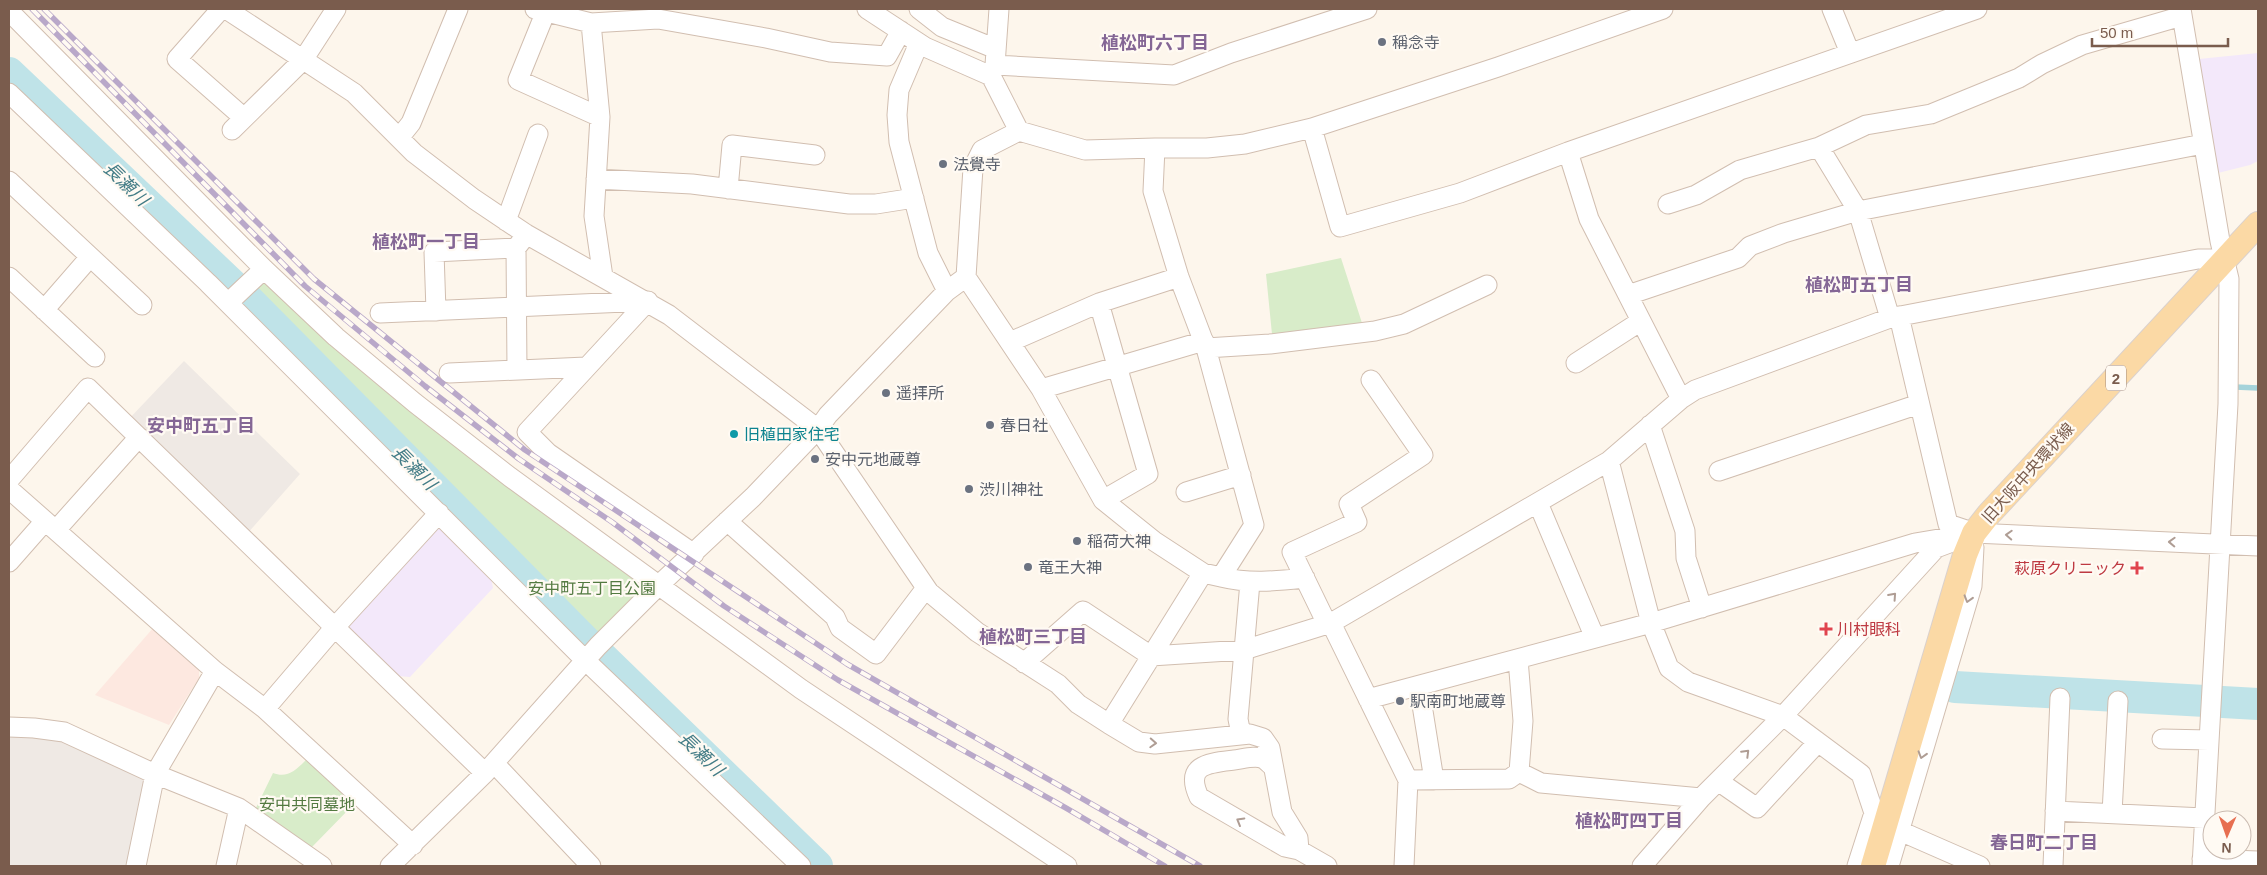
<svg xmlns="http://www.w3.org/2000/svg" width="2267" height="875" viewBox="0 0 2267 875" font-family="Arial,'Noto Sans JP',sans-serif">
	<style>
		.commercial { fill: #fde8e0 }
		.industrial { fill: #efe9e4 }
		.education { fill: #f3e8fa }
		.green { fill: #d8ecc9 }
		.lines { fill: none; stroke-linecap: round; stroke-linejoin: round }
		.stream { stroke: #a5d3da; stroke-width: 5.5 }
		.river { stroke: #bfe3e8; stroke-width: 32 }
		.minor-casing { stroke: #d1beb0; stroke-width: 21 }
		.major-casing { stroke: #dad1cd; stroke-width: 26 }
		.minor { stroke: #fff; stroke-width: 19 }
		.major { stroke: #fbd9a5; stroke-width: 24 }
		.rail-casing { stroke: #b9a8c9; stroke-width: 5.5 }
		.rail { stroke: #fffaf3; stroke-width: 4; stroke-dasharray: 11; stroke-linecap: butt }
		.oneway { stroke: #af9d94 }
		.worship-dot { fill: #6b7280; stroke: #fffaf3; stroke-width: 2 }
		.culture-dot { fill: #0f9aa8; stroke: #fffaf3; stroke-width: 2 }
		.health-dot { fill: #e0444e; stroke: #fffaf3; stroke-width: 2 }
		.labels { text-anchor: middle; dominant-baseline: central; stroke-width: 4.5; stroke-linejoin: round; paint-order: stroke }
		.shield { fill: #fffaf3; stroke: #a28b7f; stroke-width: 1 }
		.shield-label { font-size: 15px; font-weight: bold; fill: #7a5c4d }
		.worship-label { font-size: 16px; fill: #5b616d; stroke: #fffaf3; text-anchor: start }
		.culture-label { font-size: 16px; fill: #0d838f; stroke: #fffaf3; text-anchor: start }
		.street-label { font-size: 16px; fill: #7a5c4d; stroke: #fffaf3 }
		.health-label { font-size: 16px; fill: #be3a42; stroke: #fffaf3; text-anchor: end }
		.park-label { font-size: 16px; fill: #537a41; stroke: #fffaf3 }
		.neighbourhood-label { font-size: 18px; font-weight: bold; fill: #846695; stroke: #fffaf3 }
		.water-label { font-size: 18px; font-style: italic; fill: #437c86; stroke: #fffaf3 }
	</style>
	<rect width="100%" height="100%" fill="#fdf6ec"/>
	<!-- commercial -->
	<path class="commercial" d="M154,627L199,665V678L169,725L95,695Z"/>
	<!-- industrial -->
	<path class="industrial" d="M184,361L300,474L246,535L127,421Z
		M9,734L54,735L72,747L142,775L146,782L129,866H9Z"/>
	<!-- education -->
	<path class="education" d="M2258,53V161L2250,165L2218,173L2199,59Z
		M431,528H440L491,578L493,588L410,677L398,676L348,629L349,620Z"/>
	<!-- green -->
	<path class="green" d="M1341,258L1362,323L1272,334L1266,274Z
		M266,281L369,378L637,577L639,592L593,642L249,294L257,283Z
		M307,759L354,804L311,848L255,810L273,773C288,779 297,769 307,759Z"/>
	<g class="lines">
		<!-- stream -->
		<path class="stream" d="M2235,387L2258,388"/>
		<!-- river -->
		<path class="river" d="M9,73L248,300L583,639L817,866
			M1955,687L2258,704"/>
		<defs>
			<path id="minor" d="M221,9L177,59L244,118
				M226,9L354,93L414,153L474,199L526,234L669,315L818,429L929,592L977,632L1058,684L1078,704L1109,724L1203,573
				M535,9L591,23L658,19L766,38L830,52L887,56L901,31
				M867,9L925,47L991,76
				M919,9L942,27L996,49
				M999,9L995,65L991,76L1019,131
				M1832,9L1850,53
				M2181,9L2220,241L2229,279L2228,404L2202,866
				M9,11L264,269L336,337L415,403L510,477L801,689L1067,866
				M546,11L518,80L600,117
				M591,23L600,117L594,216L603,277
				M919,43L899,90L897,115L899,142L928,253L947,291
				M995,65L1174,75L1231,53L1367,9
				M9,93L208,283L585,660L801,866
				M1312,128L1340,227L1460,193L1568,152L1977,9
				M232,130L303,60L336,9
				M1019,131L1085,150L1155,148L1153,191L1179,277L1206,348L1254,525L1221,577L1203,573L1154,541L1103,500L1041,389L966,277L973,168L982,150Z
				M399,138L411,123L458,9
				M1819,147L1858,211L1890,318
				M1155,148H1207L1245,144L1312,128L1498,67L1663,9
				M1568,152L1589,219L1681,399
				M596,179L692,184L849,204H876L914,198
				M9,181L142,305
				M728,189L732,145L815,155
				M1668,204L1696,195L1740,170L1819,147L1866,125L1931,114L2019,78L2042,64L2082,45L2182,16
				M506,221L538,134
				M9,277L95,357
				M1628,295L1738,258L1750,246L1784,233L1858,211L2203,144
				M648,301L527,432L548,453L694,554
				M228,303L264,269
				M1099,303L1148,474L1103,500
				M44,310L90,257
				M436,311L434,252L516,248
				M380,313L648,301
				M1899,316L1948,524L1972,532
				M1010,342L1099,303L1179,277
				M1206,348L1270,344L1375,331L1404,324L1487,285
				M1576,363L1641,321
				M517,370L516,248L523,239
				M449,373L586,367
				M1041,389L1204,341
				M1650,425L1685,531L1686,558L1702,608
				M1609,461L1651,623L1669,668L1688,682L1783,716L1861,774L1874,813L1857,866
				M1719,471L1919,404
				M9,480L88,388L485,773
				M9,489L215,671L265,709L413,845
				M1186,492L1241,475
				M1538,503L1595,638
				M727,521L835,617L840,628L876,654L926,588
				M56,530L139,437
				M9,562L45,521
				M1221,577C1250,584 1276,581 1305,578
				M1331,623L1408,780L1404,866
				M1327,624L1292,552L1357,522L1349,504L1423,455L1371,380
				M1518,659L1523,721L1519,772
				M1024,663L1083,611L1151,656L1244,650L1331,623L1609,461L1681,399L1695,390L1890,318L2198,259H2223
				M1419,686L1434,780
				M1368,699L1651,623L1915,543L1974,533L2258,546
				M265,709L335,627L439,513
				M1109,724L1139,742L1155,744L1250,734L1263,738L1270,748L1282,812L1298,838L1299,850
				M9,727L34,728L64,732L155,774L239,808L322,866
				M1241,734L1238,719L1250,582
				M2162,739L2209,740
				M494,763L591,866
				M1273,767C1271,765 1267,761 1264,759C1256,755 1243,759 1234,760C1209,763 1184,764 1199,797L1285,847L1299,850L1327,866
				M1408,780L1509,779L1519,772L1541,783L1701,798
				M1718,781L1757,808L1818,742
				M2055,811L2204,818
				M2112,813L2118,701
				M1900,831L1980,866
				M2202,859L2258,861
				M136,866L155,774L215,671
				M226,866L239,808
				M390,866L485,773L598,646L659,585L753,497L818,429L828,415L947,291L966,277
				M1642,866L1701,798L1783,716L1936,548L1952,542
				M1889,866L1972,586L1974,547
				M2053,866L2060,698"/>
			<path id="major" d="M1873,866L1965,555L1974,533L1989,514L2258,224"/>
		</defs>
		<!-- minor casing -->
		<use href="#minor" class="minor-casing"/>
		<!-- major casing -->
		<use href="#major" class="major-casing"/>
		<!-- minor -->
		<use href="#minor" class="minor"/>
		<!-- major -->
		<use href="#major" class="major"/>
		<defs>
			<path id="rail" d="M32,9L305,286L425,386L519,459L612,522L724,606L838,680L1066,808L1165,866
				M44,9L314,279L525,450L847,664L1200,866"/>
		</defs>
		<!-- rail casing -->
		<use href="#rail" class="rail-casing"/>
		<!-- rail -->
		<use href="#rail" class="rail"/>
	</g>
	<!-- one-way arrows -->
	<defs><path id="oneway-chevron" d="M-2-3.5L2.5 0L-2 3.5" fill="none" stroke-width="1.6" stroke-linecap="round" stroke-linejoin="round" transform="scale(1.25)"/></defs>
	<g class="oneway">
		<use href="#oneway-chevron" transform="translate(2009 535) rotate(-177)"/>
		<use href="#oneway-chevron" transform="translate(2172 542) rotate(-178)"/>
		<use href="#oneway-chevron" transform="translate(1893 596) rotate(-48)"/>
		<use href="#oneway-chevron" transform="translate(1968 599) rotate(107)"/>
		<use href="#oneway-chevron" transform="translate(1153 743) rotate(3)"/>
		<use href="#oneway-chevron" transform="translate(1746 753) rotate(-45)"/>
		<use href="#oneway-chevron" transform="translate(1922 755) rotate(107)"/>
		<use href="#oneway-chevron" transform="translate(1240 821) rotate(-150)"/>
	</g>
	<!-- markers -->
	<g class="worship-dot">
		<circle cx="1382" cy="42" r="5"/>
		<circle cx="943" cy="164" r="5"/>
		<circle cx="886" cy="393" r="5"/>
		<circle cx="990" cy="425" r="5"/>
		<circle cx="815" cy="459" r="5"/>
		<circle cx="969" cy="489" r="5"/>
		<circle cx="1077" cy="541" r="5"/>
		<circle cx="1028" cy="567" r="5"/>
		<circle cx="1400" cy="701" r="5"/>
	</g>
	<circle class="culture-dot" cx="734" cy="434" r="5"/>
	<g class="health-dot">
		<path d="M2134.5 560.5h5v5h5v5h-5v5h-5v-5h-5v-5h5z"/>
		<path d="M1823.5 621.5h5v5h5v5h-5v5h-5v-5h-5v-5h5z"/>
	</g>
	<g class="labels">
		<!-- shield labels -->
		<rect class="shield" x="2106" y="365.5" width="20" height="25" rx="4"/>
		<g class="shield-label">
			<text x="2116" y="378">2</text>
		</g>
		<!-- worship labels -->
		<g class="worship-label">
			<text x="1392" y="42">稱念寺</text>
			<text x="953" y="164">法覺寺</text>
			<text x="896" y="393">遥拝所</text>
			<text x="1000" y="425">春日社</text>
			<text x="825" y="459">安中元地蔵尊</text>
			<text x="979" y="489">渋川神社</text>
			<text x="1087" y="541">稲荷大神</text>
			<text x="1038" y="567">竜王大神</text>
			<text x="1410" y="701">駅南町地蔵尊</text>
		</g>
		<!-- culture labels -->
		<g class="culture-label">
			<text x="744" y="434">旧植田家住宅</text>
		</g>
		<!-- street labels -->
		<g class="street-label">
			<text transform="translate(2028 473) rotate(-48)">旧大阪中央環状線</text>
		</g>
		<!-- health labels -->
		<g class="health-label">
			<text x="2126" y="568">萩原クリニック</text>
			<text x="1837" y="629" text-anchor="start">川村眼科</text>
		</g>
		<!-- park labels -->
		<g class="park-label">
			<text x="592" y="588">安中町五丁目公園</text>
			<text x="307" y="804">安中共同墓地</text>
		</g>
		<!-- neighbourhood labels -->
		<g class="neighbourhood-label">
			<text x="1155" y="43">植松町六丁目</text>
			<text x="426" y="242">植松町一丁目</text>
			<text x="1859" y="285">植松町五丁目</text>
			<text x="201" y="426">安中町五丁目</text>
			<text x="1033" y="637">植松町三丁目</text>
			<text x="1629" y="821">植松町四丁目</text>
			<text x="2044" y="843">春日町二丁目</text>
		</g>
		<!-- water labels -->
		<g class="water-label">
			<text transform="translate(126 184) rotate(44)">長瀬川</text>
			<text transform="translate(414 468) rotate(45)">長瀬川</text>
			<text transform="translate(701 754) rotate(44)">長瀬川</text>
		</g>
	</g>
	<!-- border -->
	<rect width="2267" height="875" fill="none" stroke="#7a5c4d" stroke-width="20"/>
	<!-- north arrow -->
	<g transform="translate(2227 835) rotate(182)"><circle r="24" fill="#fffaf3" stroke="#cabbb1"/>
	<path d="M0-4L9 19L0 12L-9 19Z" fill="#e76f51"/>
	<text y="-8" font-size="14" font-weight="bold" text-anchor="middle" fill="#7a5c4d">N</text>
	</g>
	<!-- scale -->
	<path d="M2092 38v8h136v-8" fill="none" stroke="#7a5c4d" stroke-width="2.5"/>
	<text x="2100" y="38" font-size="15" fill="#7a5c4d" stroke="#fffaf3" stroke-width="4" paint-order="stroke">50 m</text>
</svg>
